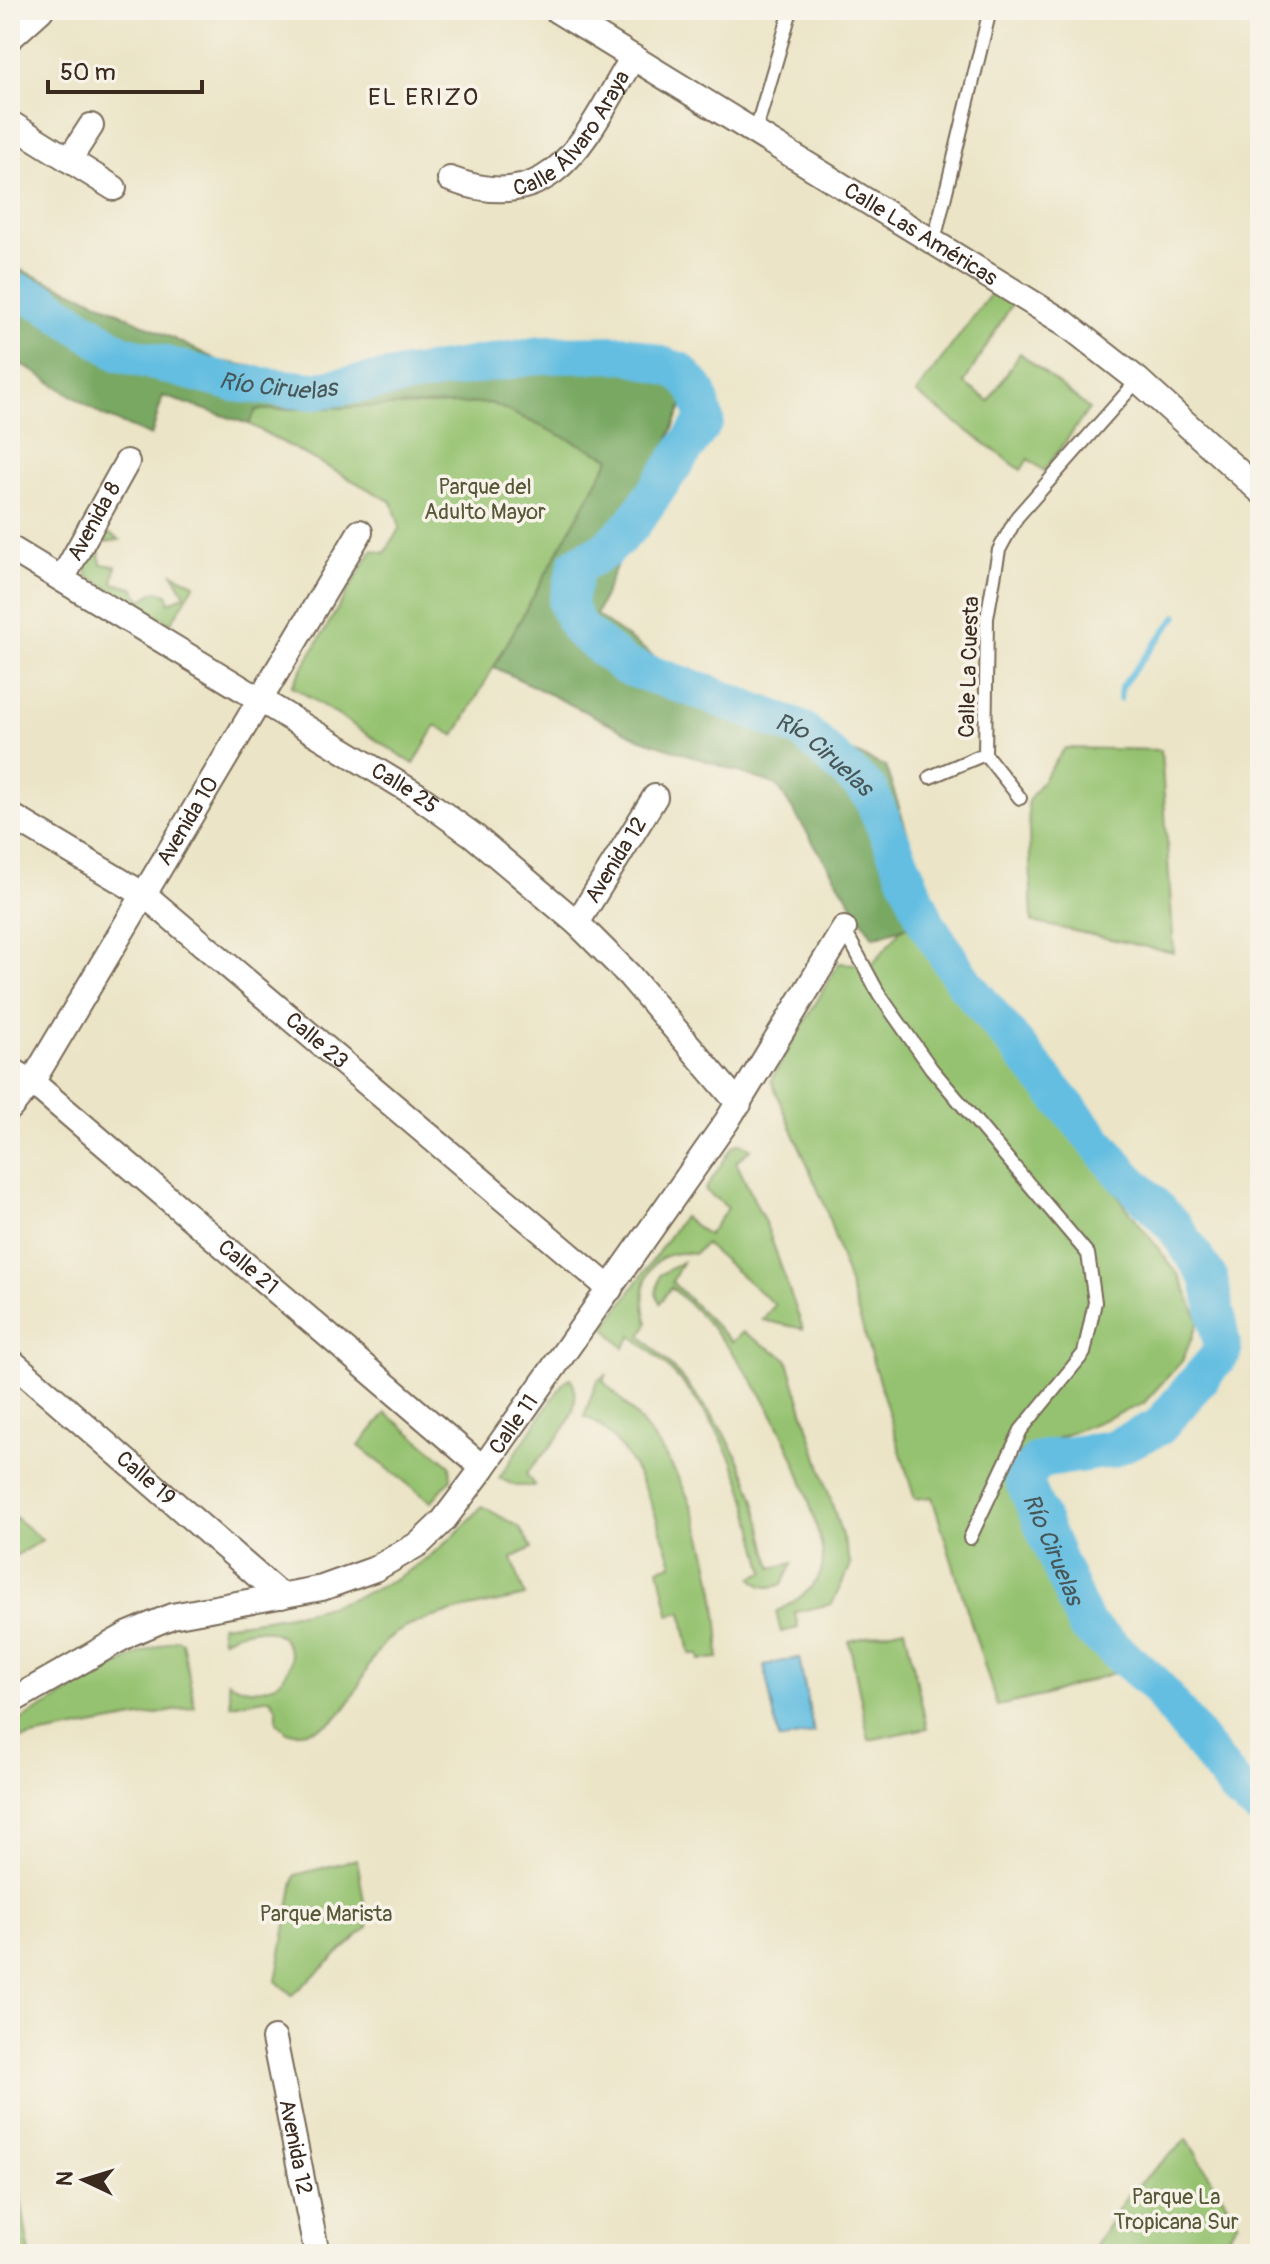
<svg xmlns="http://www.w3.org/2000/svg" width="1270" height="2264" viewBox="0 0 1270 2264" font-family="Pangolin,sans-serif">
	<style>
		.green { fill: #95c270; stroke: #687647; stroke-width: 2 }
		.forest { fill: #78a862; stroke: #5a6940; stroke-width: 2 }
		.water { fill: #63bee1; stroke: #4f7480; stroke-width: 2 }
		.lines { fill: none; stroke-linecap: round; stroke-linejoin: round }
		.stream { stroke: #63bee1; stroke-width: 6 }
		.river { stroke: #63bee1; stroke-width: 38 }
		.lane-casing { stroke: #796b59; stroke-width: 16 }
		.street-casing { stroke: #796b59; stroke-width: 28 }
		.lane { stroke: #fff; stroke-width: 12 }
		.street { stroke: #fff; stroke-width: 24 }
		.labels { text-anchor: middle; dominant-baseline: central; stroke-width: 7; stroke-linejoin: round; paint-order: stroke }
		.street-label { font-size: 22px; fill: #3b2a1e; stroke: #f7f3e8 }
		.park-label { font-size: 22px; fill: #565837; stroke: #f7f3e8 }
		.neighbourhood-label { font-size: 24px; letter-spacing: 2px; fill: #3b2a1e; stroke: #f7f3e8 }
		.water-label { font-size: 24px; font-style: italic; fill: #475658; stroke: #f7f3e8 }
	</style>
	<rect width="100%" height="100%" fill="#f7f3e8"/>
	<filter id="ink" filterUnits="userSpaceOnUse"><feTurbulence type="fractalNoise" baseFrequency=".0125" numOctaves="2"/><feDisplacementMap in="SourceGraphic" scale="16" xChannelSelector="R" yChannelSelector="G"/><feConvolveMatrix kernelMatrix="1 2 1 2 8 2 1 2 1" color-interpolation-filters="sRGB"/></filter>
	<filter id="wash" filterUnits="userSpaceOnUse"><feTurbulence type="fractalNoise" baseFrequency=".006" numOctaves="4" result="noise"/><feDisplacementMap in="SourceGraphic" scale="32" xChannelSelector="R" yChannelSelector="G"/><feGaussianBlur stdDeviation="1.8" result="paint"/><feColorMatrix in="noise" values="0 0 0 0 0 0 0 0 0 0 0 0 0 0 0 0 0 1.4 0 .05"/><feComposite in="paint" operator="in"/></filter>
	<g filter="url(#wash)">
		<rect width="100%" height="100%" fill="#ebe4c6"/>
		<!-- green -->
		<path class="green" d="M996,287L1014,301L964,383L989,401L1020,353L1089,409L1044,471L1028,459L1021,470L916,393Z
			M491,403L611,458L455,736L436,725L414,764L292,686L372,550L385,553L400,527L392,502L249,424L256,410Z
			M105,531L120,540L98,543L101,564L116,566L113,583L133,588L142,600L156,591L168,594L169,603L185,595L173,573L195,584L171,623L87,576L85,561Z
			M1065,748L1161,750L1174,953L1032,922L1028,801Z
			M908,921L1180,1277L1199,1321L1182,1361L1143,1404L1000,1461L1077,1633L1119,1671L1043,1696L997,1706L932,1497L915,1499L825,1206L771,1080L839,963L872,965Z
			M741,1143L751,1149L736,1162L767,1227L803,1329L762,1320L775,1305L705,1244L694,1254C648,1246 636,1286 648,1323L641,1336C683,1376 725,1423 747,1478C759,1507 764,1538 772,1568L793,1563L782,1584C770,1589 759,1589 752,1577L765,1572C756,1542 751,1511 741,1482C720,1424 681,1373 632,1336L624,1348L605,1328L683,1217L708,1235L728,1208L705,1190L733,1146Z
			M682,1262L672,1282L732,1342L743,1332L787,1359L851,1565L832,1604L795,1612L798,1628L781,1632L776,1612C793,1602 813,1592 821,1572C827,1555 818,1535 814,1518C789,1426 742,1350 671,1287L660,1303L656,1294L660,1275Z
			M607,1374L603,1381C681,1456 710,1526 719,1634C720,1642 717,1650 719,1658L700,1660L699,1654H690L682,1612L669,1615L659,1568L672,1564C658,1519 632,1436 584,1416L597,1381Z
			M571,1378C589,1414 547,1449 526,1474L535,1486H516L499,1478L564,1382Z
			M386,1413L450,1465L451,1479L431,1502L359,1446Z
			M482,1506L519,1527L532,1548L512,1558L525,1596C486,1606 410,1615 385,1642C352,1679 355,1736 287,1732L277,1722V1709L270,1698L231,1705L228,1681C253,1697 287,1691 291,1657C284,1621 247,1626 222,1640L220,1625C330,1613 408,1593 482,1506Z
			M10,1513L42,1540L10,1559Z
			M905,1628L927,1728L869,1740L849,1641Z
			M177,1639L182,1642L195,1707L10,1741V1726L140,1653Z
			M357,1859L368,1927L292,1995L276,1981L295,1875Z
			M1187,2139L1238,2222L1215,2254H1089L1128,2194Z
			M10,2190H19L30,2254H10Z"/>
		<!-- forest -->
		<path class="forest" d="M10,266L94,300L219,361L315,377L597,341L699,365L596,615L669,667L886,767L935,918L873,937L777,785L639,738L494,667L610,458L491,403L256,410L249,424L163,396L151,436L102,415L24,365L10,370Z"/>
		<!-- water -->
		<path class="water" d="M799,1658L814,1733L779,1740L764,1665Z"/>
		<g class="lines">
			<!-- stream -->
			<path class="stream" d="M1120,699L1121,687L1177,616"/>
			<!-- river -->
			<path class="river" id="s1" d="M10,289L45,303L120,353L234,383L312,391L541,355L627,354L680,371L698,392L705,420L632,525L606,550L577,565L567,605L579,629L625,666L704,692L802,730L870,792L927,924L964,982L1122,1173L1174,1226L1209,1278L1223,1351L1159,1427L1111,1449L1039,1460L1023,1479L1085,1624L1154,1683L1240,1793L1260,1808"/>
		</g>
	</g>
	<g filter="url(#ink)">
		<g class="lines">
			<defs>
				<path id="lane" d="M755,133L791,10
					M934,241L990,10
					M985,754L1020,798
					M930,777L985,754L987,618L999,550L1017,517L1138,380
					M844,929L879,994L931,1068L1088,1254L1095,1302L1084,1353L1021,1430L970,1538"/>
				<g id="street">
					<path id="s2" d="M556,10L1065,323L1138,380L1260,491"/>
					<path d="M10,38L41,10"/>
					<path d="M10,123L114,188"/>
					<path d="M69,160L91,126"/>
					<path id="s3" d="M450,179C557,220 587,133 633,57"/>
					<path id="s4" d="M10,548L417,795L474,836L577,923L629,975L739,1104"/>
					<path id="s5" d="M62,579L127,462"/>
					<path id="s6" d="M10,815L146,896L610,1289"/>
					<path id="s7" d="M577,923L655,797"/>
					<path id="s8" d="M10,1069L32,1082L483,1468"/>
					<path id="s9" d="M10,1108L32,1082L360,532"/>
					<path id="s10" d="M10,1360L281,1596"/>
					<path id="s11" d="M10,1702L129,1634L172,1616L322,1588L375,1569L420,1543L443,1521L483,1468L727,1121L844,929"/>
					<path id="s12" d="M274,2039L317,2254"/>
				</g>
			</defs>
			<!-- lane casing -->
			<use href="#lane" class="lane-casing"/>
			<!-- street casing -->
			<use href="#street" class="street-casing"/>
			<!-- lane -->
			<use href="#lane" class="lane"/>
			<!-- street -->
			<use href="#street" class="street"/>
		</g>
	</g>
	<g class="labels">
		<!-- street labels -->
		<g class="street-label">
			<text stroke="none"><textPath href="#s3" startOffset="148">Calle Álvaro Araya</textPath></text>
			<text stroke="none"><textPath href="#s2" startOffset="428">Calle Las Américas</textPath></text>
			<text stroke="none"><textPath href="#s5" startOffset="66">Avenida 8</textPath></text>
			<text transform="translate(969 667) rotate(-88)">Calle La Cuesta</text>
			<text stroke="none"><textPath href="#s4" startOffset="462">Calle 25</textPath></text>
			<text stroke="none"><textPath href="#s9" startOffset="338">Avenida 10</textPath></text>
			<text stroke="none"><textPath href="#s7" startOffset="74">Avenida 12</textPath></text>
			<text stroke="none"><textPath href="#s6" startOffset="382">Calle 23</textPath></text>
			<text stroke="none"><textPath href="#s8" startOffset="310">Calle 21</textPath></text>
			<text stroke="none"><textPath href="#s11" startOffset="596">Calle 11</textPath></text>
			<text stroke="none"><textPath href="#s10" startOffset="180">Calle 19</textPath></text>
			<text stroke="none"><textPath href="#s12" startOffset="110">Avenida 12</textPath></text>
		</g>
		<!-- park labels -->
		<g class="park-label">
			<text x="485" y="487">Parque del<tspan x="485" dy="25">Adulto Mayor</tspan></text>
			<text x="326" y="1914">Parque Marista</text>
			<text x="1176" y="2197">Parque La<tspan x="1176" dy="25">Tropicana Sur</tspan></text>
		</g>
		<!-- neighbourhood labels -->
		<g class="neighbourhood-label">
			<text x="424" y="97">EL ERIZO</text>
		</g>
		<!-- water labels -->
		<g class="water-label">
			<text stroke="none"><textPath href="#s1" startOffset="290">Río Ciruelas</textPath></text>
			<text stroke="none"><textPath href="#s1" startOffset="1298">Río Ciruelas</textPath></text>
			<text stroke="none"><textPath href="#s1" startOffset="2356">Río Ciruelas</textPath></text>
		</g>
	</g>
	<!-- margin -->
	<rect width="1270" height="2264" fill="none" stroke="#f7f3e8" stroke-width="40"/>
	<!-- north arrow -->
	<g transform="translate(84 2180) rotate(274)" stroke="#f7f3e8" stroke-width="6" paint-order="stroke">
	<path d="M0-6L14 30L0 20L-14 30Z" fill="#3b2a1e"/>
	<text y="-12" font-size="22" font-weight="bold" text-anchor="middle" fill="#3b2a1e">N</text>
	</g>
	<!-- scale -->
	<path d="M48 80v12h154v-12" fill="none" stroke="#3b2a1e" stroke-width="4"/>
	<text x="60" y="80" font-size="24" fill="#3b2a1e" stroke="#f7f3e8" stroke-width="6" paint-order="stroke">50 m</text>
</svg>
